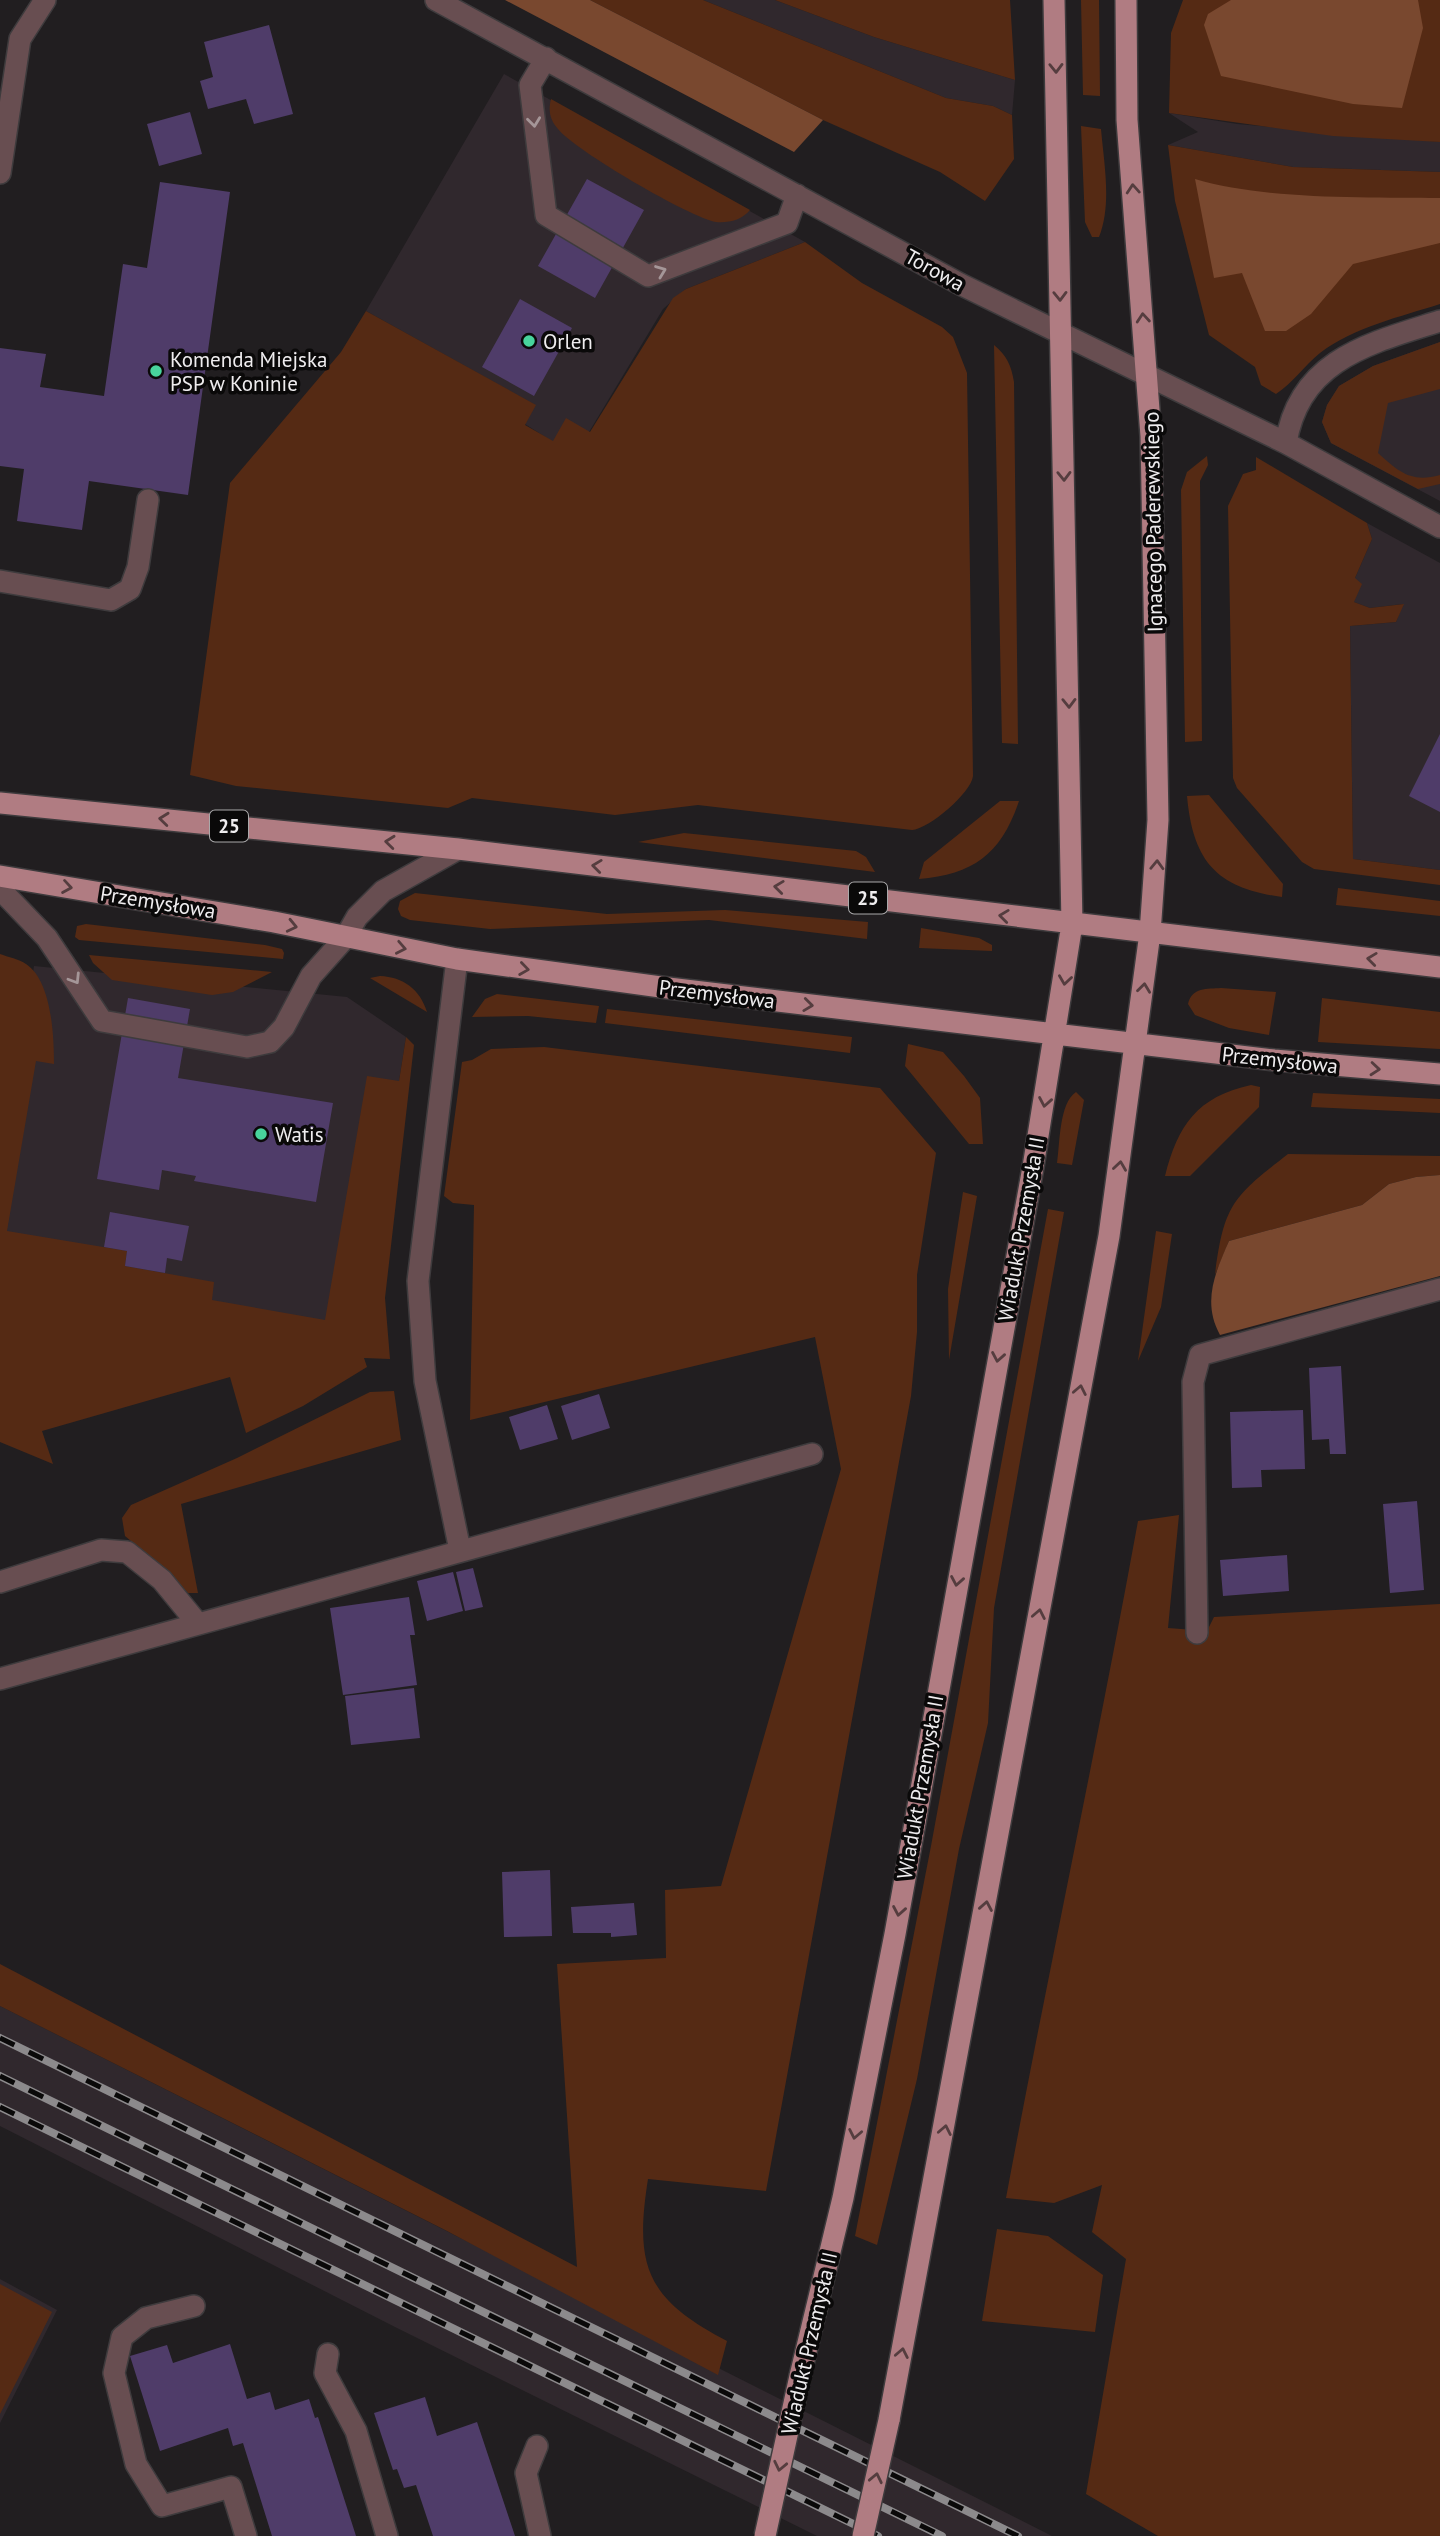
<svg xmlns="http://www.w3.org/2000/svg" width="1440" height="2536" viewBox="0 0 1440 2536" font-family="'PT Sans',sans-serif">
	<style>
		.built { fill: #30282d }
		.green { fill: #552a14 }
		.forest { fill: #79482f }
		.building { fill: #4f3c69 }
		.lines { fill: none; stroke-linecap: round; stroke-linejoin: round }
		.minor-casing { stroke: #3e3b3d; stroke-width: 24 }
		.major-casing { stroke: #3e3b3d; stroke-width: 24 }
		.minor { stroke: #684e51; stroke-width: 21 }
		.major { stroke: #b07c82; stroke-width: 21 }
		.rail-casing { stroke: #8c8a8c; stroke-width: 8 }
		.rail { stroke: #0a0909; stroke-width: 5; stroke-dasharray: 16; stroke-linecap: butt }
		.major-bridge-casing { stroke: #3e3b3d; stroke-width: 24; stroke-linecap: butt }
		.major-bridge { stroke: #b07c82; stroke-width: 21 }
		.oneway { stroke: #553d3f }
		.oneway2 { stroke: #a59698 }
		.poi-dot { fill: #48d49d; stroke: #0a0909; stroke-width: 2.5 }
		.labels { text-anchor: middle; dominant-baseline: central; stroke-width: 7; stroke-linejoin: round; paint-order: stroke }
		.shield { fill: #0a0909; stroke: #aaa9aa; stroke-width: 2 }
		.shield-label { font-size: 19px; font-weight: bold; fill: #efedef }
		.street-label { font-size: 21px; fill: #efedef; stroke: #0a0909 }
		.poi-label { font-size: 21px; fill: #efedef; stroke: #0a0909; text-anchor: start }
	</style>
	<rect width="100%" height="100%" fill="#211e20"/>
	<!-- built -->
	<path class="built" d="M703,0H775L874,37L1015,80L1012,115L993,106L946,98Z
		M504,74L805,242L686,289L663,309L589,432L553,442L525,424L535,405L366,311Z
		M1169,113L1237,124L1440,142V172L1293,167L1168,145L1198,132Z
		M1440,342V501L1331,443L1322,422L1327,405L1339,386L1373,366Z
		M1367,523L1440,563V870L1353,859L1350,626L1396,622L1403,604L1370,608L1354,602L1355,578L1372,539Z
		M34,966L347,997L406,1037L364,1302L321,1328L0,1267V1187Z
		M0,2006L1052,2536H817L397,2328L0,2126Z
		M0,2279L57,2310L0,2423Z"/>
	<!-- green -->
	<path class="green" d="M590,0H703L946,98L993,106L1012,115L1014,159L985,201L940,172L823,120Z
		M775,0H1010L1015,80L874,37Z
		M1081,0H1099L1100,96L1083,95Z
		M1183,0H1440V142L1333,136L1169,113L1171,33Z
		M551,99L750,210C742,220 729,223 716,222C691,218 574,150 558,129C550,120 548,111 551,99Z
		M1081,126L1101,129C1104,164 1112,204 1099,237H1092L1085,222Z
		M1168,145L1293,167L1440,172V304C1400,317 1354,327 1320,353C1304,366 1293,383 1276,394L1261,385L1255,367L1209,335L1175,201Z
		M805,242L862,283L942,327L953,337L967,373L973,776C971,793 929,829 912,830L698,805L615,815L472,798L448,808L236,786L190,775L230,483L341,352L366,311L536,405L525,425L553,441L566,418L590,432L673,298L686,289Z
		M1440,342V389L1388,403L1378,453C1399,472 1411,483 1440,475V484L1418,489L1331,443L1322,422L1327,405L1339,386L1373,366Z
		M994,345C1007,356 1011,365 1014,382L1018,744L1002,743Z
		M1207,456L1208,465L1200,481L1202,741L1185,742L1181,490L1187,472Z
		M1256,457L1367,523L1372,539L1355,578L1362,584L1354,602L1370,608L1404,604L1396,622L1350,626L1353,859L1440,870V885L1314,869L1302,862L1237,788L1233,778L1228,506L1243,474L1256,470Z
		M1209,795L1283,884L1282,897C1216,888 1193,861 1187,796Z
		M1000,801H1019C1001,854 974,874 919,879L924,862Z
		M684,833L856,851L866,857L875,872L638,842Z
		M1338,888L1440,901V916L1336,905Z
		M415,893L607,914L725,910L868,922L867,939L709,920L490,929L410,920L401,916L398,909L400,901Z
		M86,924L265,945L282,949L284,953L283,959L79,940L75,937L77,926Z
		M921,928L979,938L992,945V951L919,948Z
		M0,954C8,957 19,959 26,964C52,981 54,1037 54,1064L36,1061L7,1231L127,1251L125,1266L214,1282L212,1300L325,1320L367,1076L399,1081L406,1037L414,1045L385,1298L390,1359L364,1358L367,1367L303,1406L246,1433L230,1377L42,1431L53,1464L0,1442Z
		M89,955L272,972L233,992L212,995L112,980L93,963Z
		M380,976C403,977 420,989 427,1012L370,978Z
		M1221,988L1276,992L1269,1035L1229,1028L1195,1015L1188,1004C1192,987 1207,989 1221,988Z
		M497,994L599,1006L596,1023L528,1016L472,1017L485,999Z
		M1322,998L1440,1012V1049L1318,1042Z
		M607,1009L852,1037L850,1053L605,1023Z
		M908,1044L943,1052L964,1076L980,1098L983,1144H969L905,1066Z
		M544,1047L880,1088L936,1153L917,1275V1332L911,1396L766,2191L648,2179C634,2267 647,2299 727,2341L718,2375L447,2231L0,2006V1964L577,2267L557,1964L666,1958L665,1890L721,1886L841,1469L815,1337L470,1420L474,1205L453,1203L444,1196L462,1062L472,1060L491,1049Z
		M1251,1085L1260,1087L1259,1107L1190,1176H1165C1178,1125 1197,1097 1251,1085Z
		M1076,1092L1084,1100L1072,1165L1057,1163C1060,1144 1059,1103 1076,1092Z
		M1313,1093L1440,1099V1113L1311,1107Z
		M1288,1154L1440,1156V1175L1416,1177L1389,1184L1362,1205L1229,1241L1215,1275C1224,1204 1233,1197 1288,1154Z
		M963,1192L977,1196L949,1360L948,1289Z
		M1048,1209L1064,1212L994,1608L988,1723L959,1849L917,2079L877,2245L855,2236L931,1846Z
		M1156,1231L1172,1234L1161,1307L1138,1361Z
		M394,1391L401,1440L181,1504L198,1593H188L168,1572L125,1536L122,1518L131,1505L237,1458L370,1392Z
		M1179,1515L1168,1628L1207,1631L1214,1617L1440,1604V2536H1158L1086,2494L1126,2259L1092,2232L1102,2185L1054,2203L1006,2198C1048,1972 1097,1747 1138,1521Z
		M997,2229L1048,2236L1103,2275L1095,2332L982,2321Z
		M0,2284L52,2312L0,2414Z"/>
	<!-- forest -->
	<path class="forest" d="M505,0H590L823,120L794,152Z
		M1231,0H1418L1423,28L1402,108L1353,104L1221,76L1204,25L1208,14Z
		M1195,179C1265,200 1367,197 1440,198V243L1353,264L1311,314L1286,331H1265L1242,273L1214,278Z
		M1440,1175V1276L1220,1335C1202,1302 1215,1273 1229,1241L1362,1205L1389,1184L1416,1177Z"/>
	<!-- building -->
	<path class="building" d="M269,25L293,114L254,124L246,99L208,109L200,81L213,77L204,42Z
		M190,112L202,154L159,166L147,124Z
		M587,179L644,210L595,298L538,266Z
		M160,182L230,192L188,495L89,481L82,530L17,521L24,469L0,466V348L46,354L40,387L104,396L123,264L147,268Z
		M520,299L572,328L534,396L482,367Z
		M1440,734V812L1409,796Z
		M128,998L190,1009L178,1078L333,1103L316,1202L194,1181L196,1176L162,1170L159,1190L97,1179Z
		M110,1212L189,1226L182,1261L167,1258L165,1273L125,1266L127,1251L104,1247Z
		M1341,1366L1346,1454H1330L1329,1439L1312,1440L1309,1368Z
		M599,1394L610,1428L572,1440L561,1406Z
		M547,1405L558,1439L520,1450L509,1417Z
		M1303,1410L1305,1469L1261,1470L1262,1487L1232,1488L1230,1412Z
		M1417,1501L1424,1590L1390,1593L1383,1504Z
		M1287,1555L1289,1591L1223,1596L1220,1560Z
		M473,1568L483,1607L465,1611L456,1572Z
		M453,1572L463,1611L427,1621L417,1581Z
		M409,1597L415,1635H410L417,1685L343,1695L330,1608Z
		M414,1688L420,1738L351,1745L345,1696Z
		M550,1870L552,1936L504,1937L502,1872Z
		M634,1903L637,1935L611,1937V1933H573L571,1907Z
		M230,2344L247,2399L270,2392L275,2410L309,2399L315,2418L318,2417L356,2536H272L243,2443L233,2446L228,2428L160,2451L130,2356L167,2345L173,2363Z
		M425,2397L437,2436L477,2422L515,2536H433L416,2485L404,2488L397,2469L393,2470L374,2413Z"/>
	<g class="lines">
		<defs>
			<path id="minor" d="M436,0L960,284L1286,443L1440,527
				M546,58L530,85L546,215L648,276L787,223L797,195
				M0,173L20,39L45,0
				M1286,443C1299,359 1371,343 1440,321
				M0,581L111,600L130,589L138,567L148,500
				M0,889L47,938L102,1021L247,1047L270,1042L284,1027L311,976L345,938L357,917L383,891L458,849
				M457,959L418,1281L425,1381L460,1550
				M0,1582L101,1550L127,1552L162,1580L198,1624
				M1197,1633L1193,1382L1200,1355L1440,1289
				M0,1679L812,1454
				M194,2306L146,2318L122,2337L114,2373L136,2464L162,2506L231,2487L246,2536
				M328,2354L325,2373L356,2431L387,2536
				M537,2446L526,2473L540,2536"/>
			<path id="major" d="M0,803L458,849L1440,967
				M0,876L274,922L457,959L668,988L1274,1060L1440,1074
				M800,2376L843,2198L895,1934L1033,1167L1072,924L1054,0
				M889,2420L1109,1236L1150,933L1158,820L1151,436L1127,120L1126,0"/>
		</defs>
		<!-- minor casing -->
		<use href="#minor" class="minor-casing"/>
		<!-- major casing -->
		<use href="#major" class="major-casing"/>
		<!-- minor -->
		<use href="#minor" class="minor"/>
		<!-- major -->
		<use href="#major" class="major"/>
		<defs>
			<path id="rail" d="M0,2038L1018,2536
				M0,2076L942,2536
				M0,2107L878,2536"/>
		</defs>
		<!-- rail casing -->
		<use href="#rail" class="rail-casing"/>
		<!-- rail -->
		<use href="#rail" class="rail"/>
		<defs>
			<path id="major-bridge" d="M765,2536L800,2376
				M863,2536L889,2420"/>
		</defs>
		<!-- major-bridge casing -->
		<use href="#major-bridge" class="major-bridge-casing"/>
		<!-- major-bridge -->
		<use href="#major-bridge" class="major-bridge"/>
	</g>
	<!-- one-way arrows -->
	<defs><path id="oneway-chevron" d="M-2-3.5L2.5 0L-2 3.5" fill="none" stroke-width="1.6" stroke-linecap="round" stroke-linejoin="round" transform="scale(1.75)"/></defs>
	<g class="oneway">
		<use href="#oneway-chevron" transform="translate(1056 68) rotate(89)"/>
		<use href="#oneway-chevron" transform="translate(1133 189) rotate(-94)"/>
		<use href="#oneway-chevron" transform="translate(1060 296) rotate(89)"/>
		<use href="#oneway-chevron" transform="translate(1143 318) rotate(-95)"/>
		<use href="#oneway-chevron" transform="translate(1064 476) rotate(89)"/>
		<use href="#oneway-chevron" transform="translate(1069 703) rotate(89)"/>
		<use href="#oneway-chevron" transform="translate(164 819) rotate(-174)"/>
		<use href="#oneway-chevron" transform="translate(390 842) rotate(-174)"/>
		<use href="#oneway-chevron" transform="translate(1157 865) rotate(-88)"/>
		<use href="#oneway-chevron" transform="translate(597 866) rotate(-173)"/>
		<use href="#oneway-chevron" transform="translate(67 887) rotate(9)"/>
		<use href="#oneway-chevron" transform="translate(779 887) rotate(-173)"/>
		<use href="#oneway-chevron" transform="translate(1004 916) rotate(-173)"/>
		<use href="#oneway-chevron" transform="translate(292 926) rotate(13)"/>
		<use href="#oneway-chevron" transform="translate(401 948) rotate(11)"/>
		<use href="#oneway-chevron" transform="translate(1372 959) rotate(-173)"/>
		<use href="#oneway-chevron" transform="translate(524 969) rotate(8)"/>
		<use href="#oneway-chevron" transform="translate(1065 980) rotate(98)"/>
		<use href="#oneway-chevron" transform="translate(1144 988) rotate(-83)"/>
		<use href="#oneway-chevron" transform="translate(808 1005) rotate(7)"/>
		<use href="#oneway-chevron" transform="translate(1375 1069) rotate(5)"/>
		<use href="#oneway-chevron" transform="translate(1045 1102) rotate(100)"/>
		<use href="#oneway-chevron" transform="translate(1120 1166) rotate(-82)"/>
		<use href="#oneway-chevron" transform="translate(998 1357) rotate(100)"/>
		<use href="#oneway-chevron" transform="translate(1080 1390) rotate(-79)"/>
		<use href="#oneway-chevron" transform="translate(957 1581) rotate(100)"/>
		<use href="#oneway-chevron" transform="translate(1039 1614) rotate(-79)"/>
		<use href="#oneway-chevron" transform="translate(986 1906) rotate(-80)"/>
		<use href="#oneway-chevron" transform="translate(899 1911) rotate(100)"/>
		<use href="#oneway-chevron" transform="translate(945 2130) rotate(-79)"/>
		<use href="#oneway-chevron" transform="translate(855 2134) rotate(101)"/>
		<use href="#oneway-chevron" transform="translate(902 2353) rotate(-79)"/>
		<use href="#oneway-chevron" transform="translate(780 2466) rotate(102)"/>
		<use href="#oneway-chevron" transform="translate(876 2478) rotate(-78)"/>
	</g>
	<g class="oneway2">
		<use href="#oneway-chevron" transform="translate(534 122) rotate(83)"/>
		<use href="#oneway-chevron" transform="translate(661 271) rotate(-21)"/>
		<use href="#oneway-chevron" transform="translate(75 979) rotate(58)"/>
	</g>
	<!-- markers -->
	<g class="poi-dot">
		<circle cx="529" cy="341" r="7"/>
		<circle cx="156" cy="371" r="7"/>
		<circle cx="261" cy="1134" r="7"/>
	</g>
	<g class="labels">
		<!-- shield labels -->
		<g class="shield">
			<rect x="210" y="810.5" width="38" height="31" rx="5"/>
			<rect x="849" y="882.5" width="38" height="31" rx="5"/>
		</g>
		<g class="shield-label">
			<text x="229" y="826">25</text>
			<text x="868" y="898">25</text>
		</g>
		<!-- street labels -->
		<g class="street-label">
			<text transform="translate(935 270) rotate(29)">Torowa</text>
			<text transform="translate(1153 522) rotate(-91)">Ignacego Paderewskiego</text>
			<text transform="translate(158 902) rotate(9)">Przemysłowa</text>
			<text transform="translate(717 994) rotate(7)">Przemysłowa</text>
			<text transform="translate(1280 1060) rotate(6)">Przemysłowa</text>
			<text transform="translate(1021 1229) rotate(-80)">Wiadukt Przemysła II</text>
			<text transform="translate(920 1787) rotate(-80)">Wiadukt Przemysła II</text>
			<text transform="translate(809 2343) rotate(-77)">Wiadukt Przemysła II</text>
		</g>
		<!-- poi labels -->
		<g class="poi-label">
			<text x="543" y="341">Orlen</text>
			<text x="170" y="359">Komenda Miejska<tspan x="170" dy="24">PSP w Koninie</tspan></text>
			<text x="275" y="1134">Watis</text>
		</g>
	</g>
</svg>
